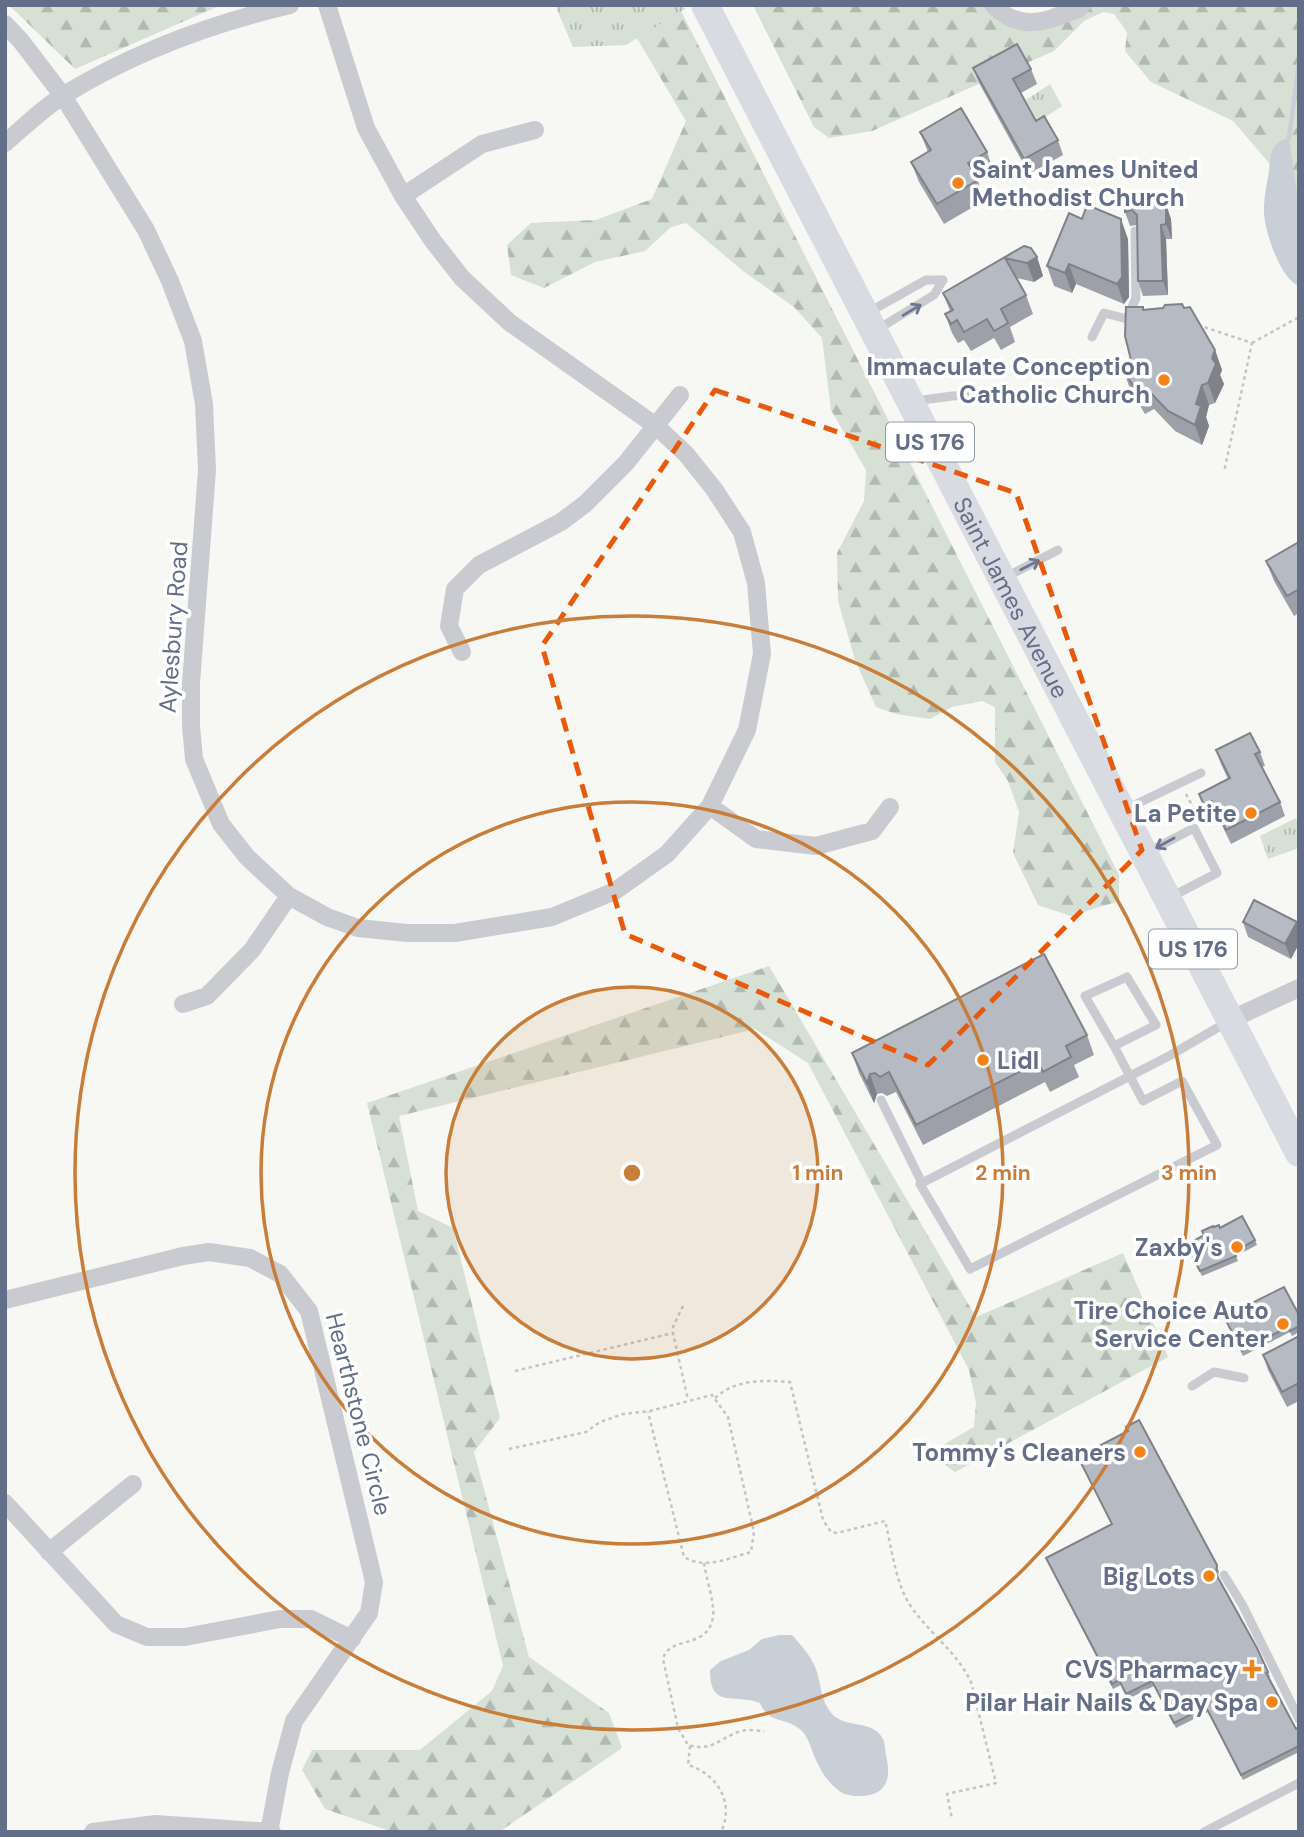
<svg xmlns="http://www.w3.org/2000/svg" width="1304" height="1837" viewBox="0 0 1304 1837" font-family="'DM Sans',sans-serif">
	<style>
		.forest { fill: url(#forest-firs) }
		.park { fill: url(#park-tufts) }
		.water { fill: #c8cfd6 }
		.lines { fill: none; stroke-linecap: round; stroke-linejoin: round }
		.stream { stroke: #c8cfd6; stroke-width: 4.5 }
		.path { stroke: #c2c4c6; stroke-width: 2.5; stroke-dasharray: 3.5 3.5; stroke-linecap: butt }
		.service { stroke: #cacbd0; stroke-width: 9 }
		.minor { stroke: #cacbd0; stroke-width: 18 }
		.primary { stroke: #d9dbe2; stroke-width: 28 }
		.wall { fill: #9da0a8 }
		.shaded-wall { fill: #7f8288 }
		.building { fill: #b6bac3; stroke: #7f8288; stroke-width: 2 }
		.oneway { stroke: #6d778f }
		.marked { fill: none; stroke: #e8590c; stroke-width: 5; stroke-dasharray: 14 9; stroke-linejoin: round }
		.ring { fill: none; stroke: #c87d39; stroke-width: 3.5 }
		.poi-dot { fill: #f48317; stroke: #fff; stroke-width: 2.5 }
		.labels { text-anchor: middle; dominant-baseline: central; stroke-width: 7; stroke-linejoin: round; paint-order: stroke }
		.shield { fill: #fff; stroke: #929aac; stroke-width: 2 }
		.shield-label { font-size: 23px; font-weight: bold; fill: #636e88 }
		.poi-label { font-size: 24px; font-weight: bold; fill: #636e88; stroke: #fff; text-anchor: end }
		.street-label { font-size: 24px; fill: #636e88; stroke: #fff }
		.centre { fill: #c87d39; stroke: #fff; stroke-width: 3.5 }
		.ring-label { font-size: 21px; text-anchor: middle; font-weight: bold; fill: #c87d39; stroke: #fff; stroke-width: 7; stroke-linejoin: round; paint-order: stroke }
	</style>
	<defs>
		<pattern id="forest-firs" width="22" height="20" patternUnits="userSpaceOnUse" patternTransform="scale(1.75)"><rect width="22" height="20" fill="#d6e0d4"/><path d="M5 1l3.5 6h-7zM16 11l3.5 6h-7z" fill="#b1bab2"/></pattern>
		<pattern id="park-tufts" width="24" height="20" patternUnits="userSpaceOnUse" patternTransform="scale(1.75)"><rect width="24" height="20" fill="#d6e0d4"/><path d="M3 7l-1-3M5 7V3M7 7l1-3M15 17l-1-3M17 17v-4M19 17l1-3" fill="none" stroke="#b1bab2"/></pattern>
	</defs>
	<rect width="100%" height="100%" fill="#f7f7f4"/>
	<!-- forest -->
	<path class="forest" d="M9,5H221L75,69Z
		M678,5L1119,875V901L1071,916L1038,905L1013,853L1019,812L1008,781L995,762V707L982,701L952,707L930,719L896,714L876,707L855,660L838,601L837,553L864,501L866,470L831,410L822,338L794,307L743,271L686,223L671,227L645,251L595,262L544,288L511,275L507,245L531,223L596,220L652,199L686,121L634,33Z
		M753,5H984L997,21L1013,27L1060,5H1299V198L1233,121L1151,82L1125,51L1127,32L1114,14L1103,12L1084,21L1054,51L872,131L829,138L814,127Z
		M769,966L976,1317L1123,1253L1168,1357L955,1472L929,1453L974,1427L976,1403L969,1370L808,1063L755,1029L399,1116L418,1211L453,1228L500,1418L474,1452L529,1657L609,1713L622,1748L499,1832H393L325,1809L302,1770L312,1750H420L492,1691L503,1666L367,1103Z"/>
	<!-- park -->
	<path class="park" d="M555,5H683L685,9L626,45L573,47Z
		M1050,84L1062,106L1038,122L1026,100Z
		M1296,818L1299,824V848L1268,859L1260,836Z"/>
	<!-- water -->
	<path class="water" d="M1289,138L1299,207V286C1280,279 1263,228 1264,209C1264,196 1267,184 1269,171C1271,156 1270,142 1289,138Z
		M779,1635H792C801,1645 811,1656 816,1669C821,1684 821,1702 832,1714C846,1729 873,1719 883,1739C885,1743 885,1750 886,1755C892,1780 886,1797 857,1796C850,1796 842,1794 837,1789C829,1783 822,1773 818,1764C812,1754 810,1739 802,1731C787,1716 769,1725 760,1703C734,1693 710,1710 710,1670L721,1661L749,1650L762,1639Z"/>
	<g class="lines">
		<!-- stream -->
		<path class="stream" d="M1289,138L1299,62"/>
		<!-- path -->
		<path class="path" d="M1198,325L1252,343L1224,472
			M1252,343L1299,317
			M1186,794L1193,807
			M683,1306L673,1327V1333L688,1400
			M515,1371L673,1333
			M715,1398C736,1379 763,1380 790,1382L823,1520L831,1532L837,1533L885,1521C892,1548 895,1582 910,1605C928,1632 957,1652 971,1682L996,1783L947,1794L952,1819
			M509,1449L586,1432L600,1422L623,1414L650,1411L712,1395L728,1417L754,1532L751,1552C729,1558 705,1570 684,1557L648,1412
			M704,1563C706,1578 715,1603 713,1617C708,1650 669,1635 663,1659L678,1728L688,1745C713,1752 719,1738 741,1731C748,1729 757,1731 764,1731
			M690,1746L688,1765C717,1774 735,1802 721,1832"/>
		<!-- service -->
		<path class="service" d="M869,312L926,280H943
			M878,329L934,295L943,280
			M1092,337L1104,313L1127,319L1136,298L1135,231
			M915,401L952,396L976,395
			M1006,577L1058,550
			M1126,809L1201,773
			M1146,853L1194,828L1217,873L1171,897
			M1114,1046L1085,996L1127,977L1156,1025L1114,1046L1143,1101L1182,1081L1217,1145L970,1269L920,1184L1169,1056L1229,1021
			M881,1100L922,1183
			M1192,1386L1214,1372L1244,1378
			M1224,1575L1242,1604L1299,1719
			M1204,1832L1299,1783"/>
		<!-- minor -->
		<path class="minor" d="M993,5C1020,33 1047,21 1078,9L1082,5
			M5,24L21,41L63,96L146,230L170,281L193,341L204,404L207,470L191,683V726L194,759L221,824L247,857L289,896L327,917L358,928L407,933H455L552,917L615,891L667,854L710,806L747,730L762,654L756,583L742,532L714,489L686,454L656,426L509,322L462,278L433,241L403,196L366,128L327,5
			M5,143C24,127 43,108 64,95C134,52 210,24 290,5
			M403,196L482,144L535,130
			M462,652L449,626L455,589L479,565L561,522L585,504L626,463L680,395
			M710,806L756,839L816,846L872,831L890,807
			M183,1004L207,996L252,950L289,896
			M1230,1020L1299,988
			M5,1300L183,1256L209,1252L250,1258L280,1274L309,1311L374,1582L369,1613L294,1721L280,1773L269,1832
			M5,1503L116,1624L147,1637H185L280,1619H311L352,1639
			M49,1552L133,1484
			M93,1832L156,1824L272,1832"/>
		<!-- primary -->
		<path class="primary" id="s1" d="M705,5L1299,1153"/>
	</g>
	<!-- wall -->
	<path class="wall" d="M973,68L1031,69L1037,84L1021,93L1036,121L1058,140L1063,155L1029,174L979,83Z
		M920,132L987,152L994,172L978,181L985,200L944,224L919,182L911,162L928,152Z
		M1160,196L1171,219L1172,239H1166L1168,295L1143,296L1138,281L1137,225L1130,226L1125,212Z
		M1128,239L1129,297L1124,304L1076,284L1072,293L1054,286L1047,266Z
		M1024,246L1037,257L1043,276L1034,282L1017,278L1026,295L1033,314L1010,327L1015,342L1001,350L994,338L971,351L964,340L958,343L952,333L945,314L950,311L943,293Z
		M1143,307L1144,309L1184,308L1215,350L1222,370L1220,375L1224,384L1215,403L1209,405L1206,417L1209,426L1202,445L1175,431L1154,409L1145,414L1130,389L1123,369L1132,364Z
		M1299,542V613L1294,616L1274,581L1266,561Z
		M1216,750L1260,752L1265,766L1262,767L1280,802L1285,816L1231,844L1217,815L1209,819L1204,808L1199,794L1228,779L1221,764Z
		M1243,922L1299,928L1291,959L1248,937Z
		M1087,1035L1094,1055L1074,1065L1079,1077L1050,1092L1045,1082L923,1145L896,1092L887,1096L882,1093L877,1094L874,1103L859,1073L852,1053Z
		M1214,1227L1220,1228L1255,1240L1257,1245L1236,1256L1238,1261L1202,1276L1186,1245L1204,1235Z
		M1299,1315V1332L1292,1336L1290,1332L1243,1356L1224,1317Z
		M1299,1341V1401L1287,1407L1268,1370L1263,1355Z
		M1126,1427L1219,1571L1218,1577L1268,1672L1270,1677H1269L1296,1729L1299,1730V1752L1243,1780L1208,1712L1176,1728L1154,1686L1128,1699L1121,1685L1113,1689L1046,1558L1112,1524L1078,1457L1128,1432Z"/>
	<!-- shaded-wall -->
	<path class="shaded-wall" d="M1166,204L1171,219L1172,239L1166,224Z
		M1121,219L1128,239L1129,297L1124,304L1117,284Z
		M1161,225L1166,239L1168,295L1163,281Z
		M1037,257L1043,276L1034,282L1027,263Z
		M1069,264L1076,284L1072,293L1065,273Z
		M1215,350L1222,370L1220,375L1224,384L1215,403L1208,383L1212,358Z
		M1202,385L1209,405L1206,417L1209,426L1202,445L1195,425L1196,404Z
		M1297,922L1299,928V944L1291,959L1285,944Z
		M870,1074L877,1094L874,1103L867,1083Z"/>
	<!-- building -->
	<path class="building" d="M1017,44L1031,69L1013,79L1036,121L1044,116L1058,140L1024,159L973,68Z
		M961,108L987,152L968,163L978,180L937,204L911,162L931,150L920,132Z
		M1160,196V204H1166V224L1161,225L1163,281H1138L1137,215L1132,210L1125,212V199Z
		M1087,205L1121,219L1122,277L1117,284L1069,264L1065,273L1047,266L1069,213L1082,219Z
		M1024,246L1031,248L1037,257L1027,263L1005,258L1026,295L1001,309L1008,323L994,331L987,319L964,332L957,320L951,324L945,314L953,310L943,293Z
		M1182,304L1184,308L1190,307L1215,350L1212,358L1216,364L1208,383L1202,385L1196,404L1201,406L1195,425L1168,411L1147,389L1138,394L1123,369L1132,364L1125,336L1126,307H1143V310L1163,308L1165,305Z
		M1299,542V589L1287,596L1266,561Z
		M1250,733L1260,752L1255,754L1280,802L1226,830L1212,801L1204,805L1199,794L1230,778L1216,750Z
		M1254,900L1297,922L1285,944L1243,922Z
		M1044,954L1087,1035L1066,1046L1071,1057L1043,1072L1038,1062L916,1125L889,1072L880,1077L875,1073L870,1074L867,1083L852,1053Z
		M1242,1216L1255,1240L1234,1252L1236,1256L1200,1271L1186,1245L1204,1235L1202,1231L1213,1226L1214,1227L1219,1225L1220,1228Z
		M1284,1287L1299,1315V1326L1290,1331L1288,1327L1242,1351L1224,1317Z
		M1297,1337L1299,1341V1383L1282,1392L1263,1355Z
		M1139,1420L1217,1565L1216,1574L1257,1648L1268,1672L1266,1673L1296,1729L1298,1728L1299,1730V1746L1241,1775L1206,1707L1174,1723L1152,1681L1126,1694L1119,1680L1112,1684L1046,1558L1112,1524L1078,1457L1128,1431L1126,1427Z"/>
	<!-- one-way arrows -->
	<defs><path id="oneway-shaft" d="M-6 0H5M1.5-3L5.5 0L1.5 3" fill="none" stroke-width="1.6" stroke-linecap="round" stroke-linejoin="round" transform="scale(1.75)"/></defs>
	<g class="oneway">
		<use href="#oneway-shaft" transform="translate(912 310) rotate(-31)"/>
		<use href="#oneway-shaft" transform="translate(1030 565) rotate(-27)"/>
		<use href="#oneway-shaft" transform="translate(1165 843) rotate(151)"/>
	</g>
	<!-- marked area -->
	<path class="marked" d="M715,390L1016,493L1142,850L928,1065L625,934L542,646Z"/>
	<!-- distance rings -->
	<circle cx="632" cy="1173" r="186" fill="#c87d39" fill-opacity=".12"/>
	<g class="ring">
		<circle cx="632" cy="1173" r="186"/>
		<circle cx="632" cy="1173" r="371"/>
		<circle cx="632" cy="1173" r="557"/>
	</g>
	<!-- markers -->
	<g class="poi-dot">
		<circle cx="958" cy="183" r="7"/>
		<circle cx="1164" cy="380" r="7"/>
		<circle cx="1251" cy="813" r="7"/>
		<circle cx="983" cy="1060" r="7"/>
		<circle cx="1237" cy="1247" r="7"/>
		<circle cx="1283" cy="1324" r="7"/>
		<circle cx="1140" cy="1452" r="7"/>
		<circle cx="1209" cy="1576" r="7"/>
		<path d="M1248.5 1658.5h7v7h7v7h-7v7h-7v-7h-7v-7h7z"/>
		<circle cx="1272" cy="1702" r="7"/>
	</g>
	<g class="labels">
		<!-- shield labels -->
		<g class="shield">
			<rect x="886" y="422.5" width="88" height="39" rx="5"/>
			<rect x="1149" y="929.5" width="88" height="39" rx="5"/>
		</g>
		<g class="shield-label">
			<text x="930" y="442">US 176</text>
			<text x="1193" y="949">US 176</text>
		</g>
		<!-- poi labels -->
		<g class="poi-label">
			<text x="972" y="169" text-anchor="start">Saint James United<tspan x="972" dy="28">Methodist Church</tspan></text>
			<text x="1150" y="366">Immaculate Conception<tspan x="1150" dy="28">Catholic Church</tspan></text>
			<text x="1237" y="813">La Petite</text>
			<text x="997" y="1060" text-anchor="start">Lidl</text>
			<text x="1223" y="1247">Zaxby's</text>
			<text x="1269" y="1310">Tire Choice Auto<tspan x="1269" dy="28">Service Center</tspan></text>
			<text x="1126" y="1452">Tommy's Cleaners</text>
			<text x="1195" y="1576">Big Lots</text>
			<text x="1238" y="1669">CVS Pharmacy</text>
			<text x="1258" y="1702">Pilar Hair Nails &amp; Day Spa</text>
		</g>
		<!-- street labels -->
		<g class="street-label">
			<text stroke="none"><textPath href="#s1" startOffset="667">Saint James Avenue</textPath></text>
			<text transform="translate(173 627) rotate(-86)">Aylesbury Road</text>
			<text transform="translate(359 1414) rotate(76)">Hearthstone Circle</text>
		</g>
	</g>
	<circle cx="632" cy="1173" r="10" class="centre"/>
	<g class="ring-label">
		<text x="818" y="1180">1 min</text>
		<text x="1003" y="1180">2 min</text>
		<text x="1189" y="1180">3 min</text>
	</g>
	<!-- border -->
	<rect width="1304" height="1837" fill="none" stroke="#636e88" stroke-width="14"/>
</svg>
